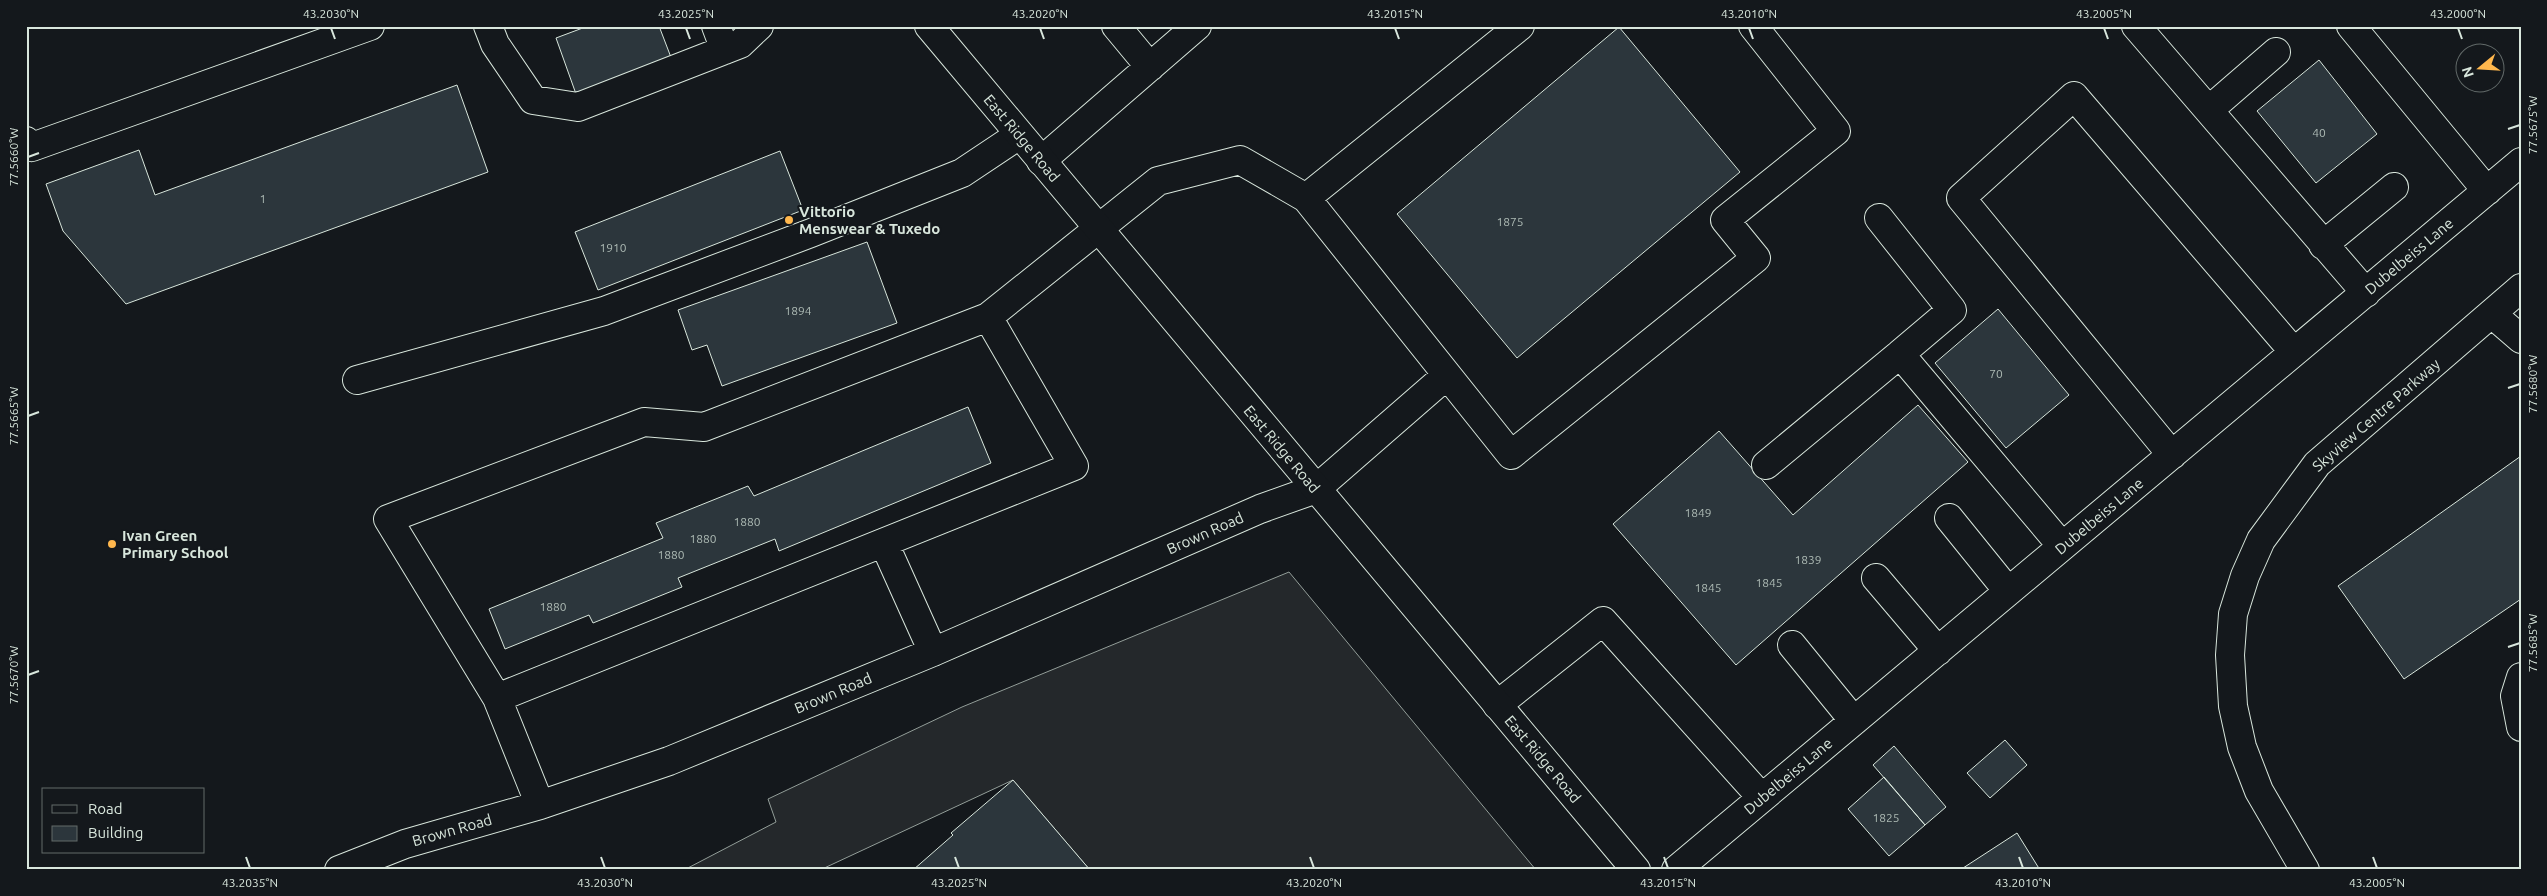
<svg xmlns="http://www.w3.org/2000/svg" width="2547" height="896" viewBox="0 0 2547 896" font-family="Ubuntu,sans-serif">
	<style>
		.parking { fill: #24282b; stroke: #939e99 }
		.building { fill: #2c363c; stroke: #d8e6dc }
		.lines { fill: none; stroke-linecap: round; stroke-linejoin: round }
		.minor-casing { stroke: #d8e6dc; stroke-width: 30 }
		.major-casing { stroke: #d8e6dc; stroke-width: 30 }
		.minor { stroke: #14181c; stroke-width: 28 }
		.major { stroke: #14181c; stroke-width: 28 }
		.ticks { fill: none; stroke: #d8e6dc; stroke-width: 2 }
		.poi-dot { fill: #ffb74d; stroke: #14181c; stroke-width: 2 }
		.labels { text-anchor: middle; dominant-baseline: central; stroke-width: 4; stroke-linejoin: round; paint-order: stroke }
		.number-label { font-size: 12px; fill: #adbab4 }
		.street-label { font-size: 15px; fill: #d8e6dc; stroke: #14181c }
		.poi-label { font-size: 15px; font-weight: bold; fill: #d8e6dc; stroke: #14181c; text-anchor: start }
		.neatline { fill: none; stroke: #d8e6dc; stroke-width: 2 }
		.ticks-label { font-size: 12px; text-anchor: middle; fill: #d8e6dc }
	</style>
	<rect width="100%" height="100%" fill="#14181c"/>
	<!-- parking -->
	<path class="parking" d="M1289,572L1536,870H1090L1013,780L820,870H684L776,822L768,799L962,707Z"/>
	<!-- building -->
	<path class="building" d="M588,26H659L672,60L576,94L556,38Z
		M1619,27L1740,172L1517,358L1397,214Z
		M2319,60L2377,134L2316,183L2257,111Z
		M457,85L488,172L126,304L63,231L46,184L139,150L155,195Z
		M780,151L803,210L598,290L575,232Z
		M867,242L897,323L722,386L707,345L692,350L678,310Z
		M1998,309L2069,395L2006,448L1935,363Z
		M1918,405L1968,462L1736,665L1613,524L1719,431L1793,515Z
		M968,407L991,463L779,551L775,539L678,578L682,587L593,623L589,615L505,649L489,609L663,538L656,523L748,486L754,496Z
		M2521,456V599L2404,679L2338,586Z
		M2005,740L2027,765L1990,798L1967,773Z
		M1894,746L1946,807L1925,825L1873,765Z
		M1884,777L1925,825L1889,856L1848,809Z
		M1013,780L1090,870H913L953,835L951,833Z
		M2017,833L2040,870H1960Z"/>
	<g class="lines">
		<defs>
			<path id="minor" d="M488,26L495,44L533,100L578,107L740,44L759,26
				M716,26L725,50
				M1116,26L1150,67
				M1520,26L1306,198L1511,455L1756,258L1725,220L1836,131L1753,26
				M2136,26L2366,293
				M2351,26L2487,191
				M2209,110L2276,52
				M26,141L32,147L370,26
				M1041,161L1197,26
				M1879,218L1952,310L1900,354
				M2323,245L2394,187
				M2492,314L2521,339
				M357,380L604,311L811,233L962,173L1019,135
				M2172,455L1961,198L2074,96L2294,352
				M1766,465L1900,354L2062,546
				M1949,518L2008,591
				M884,543L933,652
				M1876,578L1938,651
				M1792,645L1854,721
				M2521,677L2515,696L2521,727
				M497,698L1074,466L988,317
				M1497,705L1603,621L1762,798
				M540,805L497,698L388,519L644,422L704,427L988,317L1158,181L1240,160L1306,198
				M339,870L405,844L540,805L669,761L933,652L1260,509L1316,489L1447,375
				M1676,870L2521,162
				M2305,870L2259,791L2242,747L2233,706L2230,655L2233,614L2245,576L2261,540L2317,464L2521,288"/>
			<path id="major" d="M929,26L1636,870"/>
		</defs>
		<!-- minor casing -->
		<use href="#minor" class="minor-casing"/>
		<!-- major casing -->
		<use href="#major" class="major-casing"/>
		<!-- minor -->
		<use href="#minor" class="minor"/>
		<!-- major -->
		<use href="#major" class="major"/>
	</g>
	<!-- ticks -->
	<path class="ticks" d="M331,28L335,39M686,28L690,39M1040,28L1044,39M1395,28L1399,39M1749,28L1753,39M2104,28L2108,39M2458,28L2462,39M2508,129L2520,125M28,157L39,153M2508,388L2520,384M28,416L39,412M2508,647L2520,643M28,675L39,671M246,857L250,868M601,857L605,868M955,857L959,868M1310,857L1314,868M1664,857L1668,868M2019,857L2023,868M2373,857L2377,868"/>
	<!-- markers -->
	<g class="poi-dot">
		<circle cx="789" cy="220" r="5"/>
		<circle cx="112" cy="544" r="5"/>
	</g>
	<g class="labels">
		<!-- number labels -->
		<g class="number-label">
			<text x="2319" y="132">40</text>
			<text x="263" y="198">1</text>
			<text x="1510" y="221">1875</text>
			<text x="613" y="247">1910</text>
			<text x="798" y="310">1894</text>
			<text x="1996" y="373">70</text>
			<text x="1698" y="512">1849</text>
			<text x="747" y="521">1880</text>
			<text x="703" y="538">1880</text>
			<text x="671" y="554">1880</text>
			<text x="1808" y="559">1839</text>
			<text x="1769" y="582">1845</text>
			<text x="1708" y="587">1845</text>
			<text x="553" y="606">1880</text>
			<text x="1886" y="817">1825</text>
		</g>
		<!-- street labels -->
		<g class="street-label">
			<text transform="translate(1022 138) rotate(50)">East Ridge Road</text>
			<text transform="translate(2409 256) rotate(-40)">Dubelbeiss Lane</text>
			<text transform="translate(2376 415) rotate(-41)">Skyview Centre Parkway</text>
			<text transform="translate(1282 449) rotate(50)">East Ridge Road</text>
			<text transform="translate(2099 516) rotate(-40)">Dubelbeiss Lane</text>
			<text transform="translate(1205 533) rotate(-24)">Brown Road</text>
			<text transform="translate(833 693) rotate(-23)">Brown Road</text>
			<text transform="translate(1543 759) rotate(50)">East Ridge Road</text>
			<text transform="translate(1788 776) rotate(-40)">Dubelbeiss Lane</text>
			<text transform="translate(452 830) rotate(-16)">Brown Road</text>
		</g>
		<!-- poi labels -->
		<g class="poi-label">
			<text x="799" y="211">Vittorio<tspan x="799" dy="17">Menswear &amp; Tuxedo</tspan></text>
			<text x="122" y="535">Ivan Green<tspan x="122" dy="17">Primary School</tspan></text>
		</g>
	</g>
	<!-- border -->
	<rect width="2547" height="896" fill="none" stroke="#14181c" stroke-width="55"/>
	<!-- legend -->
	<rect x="42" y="788" width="162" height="65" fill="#14181c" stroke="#626a69"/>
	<rect x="52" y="805" width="25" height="8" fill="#14181c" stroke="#626a69"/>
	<text x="88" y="814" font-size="15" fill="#d8e6dc">Road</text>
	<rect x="52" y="826" width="25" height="15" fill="#2c363c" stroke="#626a69"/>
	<text x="88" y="838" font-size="15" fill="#d8e6dc">Building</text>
	<!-- north arrow -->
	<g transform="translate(2480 68) rotate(252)"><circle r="24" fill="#14181c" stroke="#626a69"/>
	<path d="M0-4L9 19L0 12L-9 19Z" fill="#ffb74d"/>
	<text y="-8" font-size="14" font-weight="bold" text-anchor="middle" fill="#d8e6dc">N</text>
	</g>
	<rect x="28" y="28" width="2492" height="840" class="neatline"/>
	<g class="ticks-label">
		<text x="331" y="18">43.2030°N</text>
		<text x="686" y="18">43.2025°N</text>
		<text x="1040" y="18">43.2020°N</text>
		<text x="1395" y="18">43.2015°N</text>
		<text x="1749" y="18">43.2010°N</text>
		<text x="2104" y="18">43.2005°N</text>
		<text x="2458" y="18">43.2000°N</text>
		<text transform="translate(2533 125) rotate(-90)" y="4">77.5675°W</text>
		<text transform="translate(14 157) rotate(-90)" y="4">77.5660°W</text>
		<text transform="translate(2533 384) rotate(-90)" y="4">77.5680°W</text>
		<text transform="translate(14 416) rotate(-90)" y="4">77.5665°W</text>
		<text transform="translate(2533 643) rotate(-90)" y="4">77.5685°W</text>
		<text transform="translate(14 675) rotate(-90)" y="4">77.5670°W</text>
		<text x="250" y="887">43.2035°N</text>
		<text x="605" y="887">43.2030°N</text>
		<text x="959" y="887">43.2025°N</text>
		<text x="1314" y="887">43.2020°N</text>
		<text x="1668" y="887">43.2015°N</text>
		<text x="2023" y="887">43.2010°N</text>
		<text x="2377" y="887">43.2005°N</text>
	</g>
</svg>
